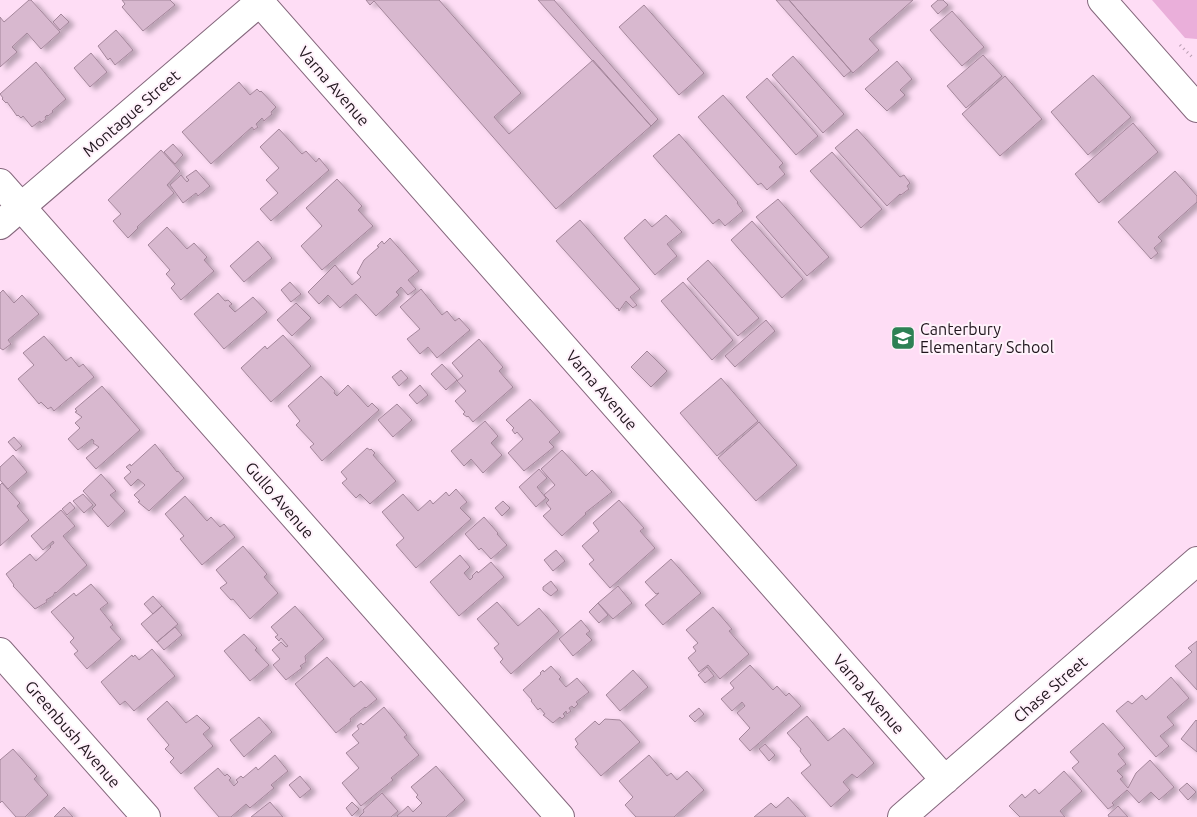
<svg xmlns="http://www.w3.org/2000/svg" width="1197" height="817" viewBox="0 0 1197 817" font-family="Ubuntu,sans-serif">
	<style>
		.green { fill: #eaafda }
		.building { fill: #d8b8cf; stroke: #a4869b; filter: url(#shadow) }
		.lines { fill: none; stroke-linecap: round; stroke-linejoin: round }
		.minor-casing { stroke: #84677c; stroke-width: 30 }
		.path { stroke: #b69caf; stroke-width: 3; stroke-dasharray: 1 4; stroke-linecap: butt }
		.minor { stroke: #fff; stroke-width: 28 }
		.labels { text-anchor: middle; dominant-baseline: central; stroke-width: 4; stroke-linejoin: round; paint-order: stroke }
		.street-label { font-size: 16px; fill: #20151d; stroke: #fff2fb }
		.poi-label { font-size: 16px; fill: #20151d; stroke: #fff2fb; text-anchor: start }
	</style>
	<defs>
		<filter id="shadow"><feDropShadow dx="5.5" dy="3" stdDeviation="2.5" flood-color="#0004"/></filter>
	</defs>
	<rect width="100%" height="100%" fill="#feddf5"/>
	<!-- green -->
	<path class="green" d="M1152,0H1197V39L1185,38Z"/>
	<!-- building -->
	<path class="building" d="M29,0H31L60,32L41,49L27,33L12,47L17,52L0,67V17L4,22Z
		M122,0H170L175,5L143,31L122,7L125,4Z
		M366,0H439L521,93L494,117L509,134L593,60L651,126L556,209L374,1L370,5Z
		M538,0H554L658,119L651,126Z
		M776,0H789L851,71L844,77Z
		M789,0H913L869,39L879,50L853,73Z
		M938,0H943L948,5L938,14L931,6Z
		M644,5L704,73L679,95L619,27Z
		M952,11L984,47L962,66L930,30Z
		M61,14L69,22L60,30L53,22Z
		M116,30L133,50L115,65L110,58L108,60L98,46Z
		M91,53L107,72L90,87L74,68Z
		M983,55L1002,76L966,108L947,86Z
		M793,56L844,114L823,133L772,75Z
		M897,61L912,79L900,90L905,95L887,111L865,89Z
		M36,62L66,99L52,111L53,112L48,116L47,115L45,117L46,119L41,123L40,121L32,127L23,116L21,118L18,115L17,116L7,102L6,103L2,99L3,98L0,94Z
		M1093,75L1131,117L1088,155L1051,112Z
		M1005,76L1042,119L1000,156L962,114Z
		M767,78L818,136L796,155L746,97Z
		M239,82L250,95L257,89L260,92L261,91L276,107L271,112L272,114L264,121L262,118L256,124L258,127L254,130L252,127L211,164L182,132Z
		M723,95L783,163L779,167L785,174L767,190L761,183L758,185L698,117Z
		M1133,123L1158,152L1099,203L1075,174Z
		M279,129L302,154L306,151L316,162L319,158L329,170L271,221L260,209L278,193L266,180L279,168L260,147Z
		M857,129L900,177L904,175L910,183L907,186L909,189L901,195L900,194L887,206L835,148Z
		M679,134L738,202L737,203L743,211L725,226L719,219L713,224L653,156Z
		M173,144L183,155L175,164L164,152Z
		M161,150L180,171L167,185L174,193L137,227L138,228L128,238L113,221L121,214L108,200Z
		M832,152L882,209L861,228L810,171Z
		M196,170L210,186L198,196L196,193L183,203L170,185L181,175L187,182L189,180L186,177Z
		M1175,171L1197,196V202L1158,237L1162,241L1154,248L1158,253L1151,259L1118,222Z
		M337,179L362,206L358,210L373,226L322,270L301,246L322,226L306,208Z
		M778,199L829,257L807,276L756,217Z
		M666,215L682,232L667,244L677,256L655,275L624,238L645,219L652,227Z
		M580,220L640,289L630,297L637,305L633,308L626,301L619,311L618,308L617,309L556,241Z
		M752,221L803,279L782,298L731,240Z
		M167,227L187,249L194,243L207,257L204,260L214,271L181,300L171,288L175,284L166,274L170,270L148,245Z
		M390,238L419,271L408,280L416,289L408,295L401,287L396,292L399,295L376,316L356,294L340,308L328,295L319,304L308,292L335,265L352,285L361,277L357,273L364,260L379,247L377,246L382,241L384,244Z
		M258,241L272,258L244,282L230,266Z
		M708,260L759,318L738,336L687,279Z
		M290,282L301,294L291,302L281,290Z
		M683,282L733,340L712,360L661,301Z
		M421,289L442,315L447,311L455,321L459,318L470,330L437,358L428,347L420,354L407,339L420,329L400,307Z
		M3,290L14,303L22,295L39,314L8,340L11,344L3,350L0,348V293Z
		M218,293L225,301L228,300L232,304L229,306L235,312L253,297L267,312L224,349L194,314Z
		M296,303L311,318L292,336L277,320Z
		M766,320L775,331L735,367L725,356Z
		M283,335L311,366L271,402L241,368L265,346L267,349Z
		M44,336L66,361L71,357L79,367L83,364L94,377L54,411L51,407L48,409L41,402L39,404L18,379L34,365L23,353Z
		M479,339L503,367L499,371L513,387L473,422L468,416L467,417L463,414L465,412L455,401L466,391L457,381L463,376L452,363Z
		M647,351L667,371L651,387L631,367Z
		M442,364L457,380L446,390L431,374Z
		M401,370L408,378L399,386L392,377Z
		M321,376L335,391L334,393L337,396L348,385L368,407L372,403L379,410L322,461L310,447L314,444L296,425L300,421L288,406Z
		M721,378L758,421L717,456L680,413Z
		M420,385L428,395L417,404L409,395Z
		M102,386L140,430L96,469L86,458L99,447L93,443L94,441L92,439L78,450L68,439L80,428L75,423L82,417L75,412L77,411L75,409Z
		M530,399L560,432L549,442L554,447L524,471L508,453L523,439L517,432L515,434L512,430L514,428L506,420Z
		M397,404L412,420L393,437L378,420Z
		M485,421L498,436L491,443L502,455L483,473L471,459L464,466L451,451Z
		M759,422L797,465L756,501L718,458Z
		M14,437L22,446L16,451L8,442Z
		M155,444L177,472L178,471L184,478L149,511L138,502L140,501L134,495L145,485L138,479L131,486L124,478L131,472L126,467L130,464L131,466Z
		M367,448L370,450L371,449L375,453L373,455L396,481L370,504L360,494L356,498L342,483L347,479L341,472Z
		M562,450L586,476L592,470L612,492L585,513L586,514L562,536L543,516L551,509L546,503L549,500L544,495L555,485L541,469Z
		M13,455L27,472L8,489L0,480V467Z
		M539,469L547,478L537,487L546,498L536,507L519,487Z
		M101,474L116,491L110,495L125,511L108,527L92,509L96,505L83,491Z
		M2,483L20,503L17,506L29,520L0,546V485Z
		M456,489L467,502L460,508L471,519L416,568L396,545L404,538L382,512L403,494L418,511L430,500L433,504L446,492L449,496Z
		M83,494L93,505L84,513L73,501Z
		M185,496L207,521L211,517L220,527L224,524L235,537L202,565L180,539L184,536L165,514Z
		M619,500L644,528L640,531L655,548L610,588L589,564L594,560L582,546L599,531L593,523Z
		M503,501L510,508L502,516L495,508Z
		M70,502L75,508L67,515L62,509Z
		M61,510L75,526L63,536L87,565L56,593L55,592L53,596L46,600L47,602L35,609L13,586L14,585L6,574L30,554L36,561L51,547L50,546L54,543L53,541L43,550L31,536Z
		M484,517L498,533L497,534L507,545L491,559L481,548L479,550L465,534Z
		M243,546L267,574L264,577L278,593L250,619L233,599L231,600L220,588L227,583L216,570Z
		M556,550L565,561L553,571L544,560Z
		M460,555L470,567L464,573L470,580L473,577L472,576L477,571L478,573L491,562L504,577L459,616L430,582Z
		M671,559L701,593L663,625L645,605L659,593L656,594L645,582Z
		M551,581L558,590L551,596L543,590V587Z
		M91,584L108,603L100,609L113,625L110,627L121,639L87,669L74,654L78,651L70,642L74,638L51,612L74,593L76,596Z
		M618,586L632,603L613,619L598,603Z
		M153,596L162,606L153,614L144,604Z
		M497,602L518,626L539,608L559,631L511,674L500,662L503,659L494,648L499,644L477,619Z
		M598,603L608,615L599,623L589,612Z
		M162,606L178,624L157,642L141,624Z
		M295,606L324,639L305,656L306,662L300,666L302,668L286,680L273,665L280,659L272,650L281,642L286,647L288,646L281,638L279,641L275,637L278,635L271,627Z
		M713,607L732,629L729,631L749,654L720,679L708,665L699,672L688,658L696,651L693,647L698,643L686,630Z
		M581,620L590,631L586,634L592,640L573,656L559,639Z
		M175,627L182,635L164,650L157,642Z
		M244,634L257,648L255,650L269,665L250,681L224,651Z
		M1197,641V690L1175,666L1192,652L1188,648Z
		M152,649L175,676L134,711L125,701L120,705L101,682L132,655L133,657L135,655L139,660Z
		M327,657L354,687L361,681L377,699L366,708L365,707L350,719L351,721L336,733L295,684Z
		M750,665L773,690L777,686L786,696L789,693L801,706L750,751L739,739L750,728L737,713L745,706L742,702L732,711L721,699L734,688L730,683Z
		M551,666L561,677L559,679L566,687L577,678L589,692L576,702L578,704L574,708L572,706L569,708L571,711L567,714L566,711L563,714L565,716L562,719L560,717L553,723L543,715L545,714L540,708L538,710L531,701L532,700L523,690L541,674L540,673L543,670L544,672Z
		M707,667L714,676L705,683L698,675Z
		M633,670L648,687L620,711L606,695Z
		M1171,677L1189,698L1167,717L1174,725L1160,736L1169,746L1156,757L1116,711L1128,701L1132,704L1142,695L1146,700Z
		M167,701L186,723L197,715L210,728L203,734L213,746L181,774L170,762L174,758L165,749L169,745L147,719Z
		M384,707L407,735L404,737L419,755L391,778L393,780L361,806L342,783L359,768L346,753L359,743L352,735L359,729L357,726L361,723L363,725Z
		M699,708L704,714L695,722L689,716Z
		M807,716L828,741L844,728L874,763L857,778L852,774L843,782L850,790L831,807L801,773L811,765L800,751L801,749L787,733Z
		M259,717L272,732L244,757L230,740Z
		M605,719L620,720L640,742L601,776L575,747L578,744L575,739L595,721L599,725Z
		M1196,720L1197,721V752L1181,739Z
		M1103,723L1125,748L1118,754L1126,764L1117,771L1123,777L1120,779L1128,788L1136,773L1150,760L1174,787L1159,800L1151,792L1139,803L1127,790L1112,803L1114,805L1108,809L1072,768L1079,762L1070,752Z
		M765,744L775,755L769,761L759,749Z
		M13,749L37,776L34,779L48,795L25,817H16L2,801L0,803V760Z
		M275,755L288,771L271,785L274,788L250,808L246,804L231,817H219L194,788L218,768L225,776L227,774L231,778L229,780L234,786L238,782L236,780L241,776L243,778L256,767L258,770Z
		M649,755L667,776L671,773L677,780L687,771L704,790L674,817H636L625,805L633,797L619,781Z
		M436,766L465,800L446,817H398L397,816L408,806L413,812L422,803L416,797L418,795L411,787Z
		M1064,771L1082,791L1060,811L1065,817H1020L1009,806L1022,794L1025,798L1035,789L1039,794Z
		M300,776L311,789L300,798L289,785Z
		M1187,783L1196,792L1188,800L1179,790Z
		M382,793L398,811L391,817H359L364,812L363,810Z
		M788,797L806,817H754L771,803L776,808Z
		M270,802L283,817H251L261,809Z
		M352,802L359,809L352,816L346,808Z
		M1118,806L1128,817H1109L1108,815Z
		M64,807L73,817H54Z"/>
	<g class="lines">
		<defs>
			<path id="minor" d="M258,0L945,780
				M1102,0L1197,108
				M0,183L560,817
				M0,225L262,0
				M0,652L146,817
				M902,817L1197,561"/>
		</defs>
		<!-- minor casing -->
		<use href="#minor" class="minor-casing"/>
		<!-- path -->
		<path class="path" d="M1180,45L1192,57"/>
		<!-- minor -->
		<use href="#minor" class="minor"/>
	</g>
	<!-- icons -->
	<defs>
		<symbol id="school-square" viewBox="-11 -11 22 22"><rect x="-9" y="-9" width="18" height="18" rx="4" fill="#2d8154" stroke="#fff2fb"/><path d="M0-5L7-2L0 1L-7-2ZM-4 1L0 2.5L4 1V4Q0 6-4 4Z" fill="#fff"/></symbol>
	</defs>
	<g fill-rule="evenodd">
		<use href="#school-square" x="889" y="324" width="28" height="28"/>
	</g>
	<g class="labels">
		<!-- street labels -->
		<g class="street-label">
			<text transform="translate(334 86) rotate(49)">Varna Avenue</text>
			<text transform="translate(131 113) rotate(-41)">Montague Street</text>
			<text transform="translate(602 390) rotate(49)">Varna Avenue</text>
			<text transform="translate(280 500) rotate(49)">Gullo Avenue</text>
			<text transform="translate(1050 689) rotate(-41)">Chase Street</text>
			<text transform="translate(869 694) rotate(49)">Varna Avenue</text>
			<text transform="translate(73 734) rotate(49)">Greenbush Avenue</text>
		</g>
		<!-- poi labels -->
		<g class="poi-label">
			<text x="920" y="329">Canterbury<tspan x="920" dy="18">Elementary School</tspan></text>
		</g>
	</g>
</svg>
